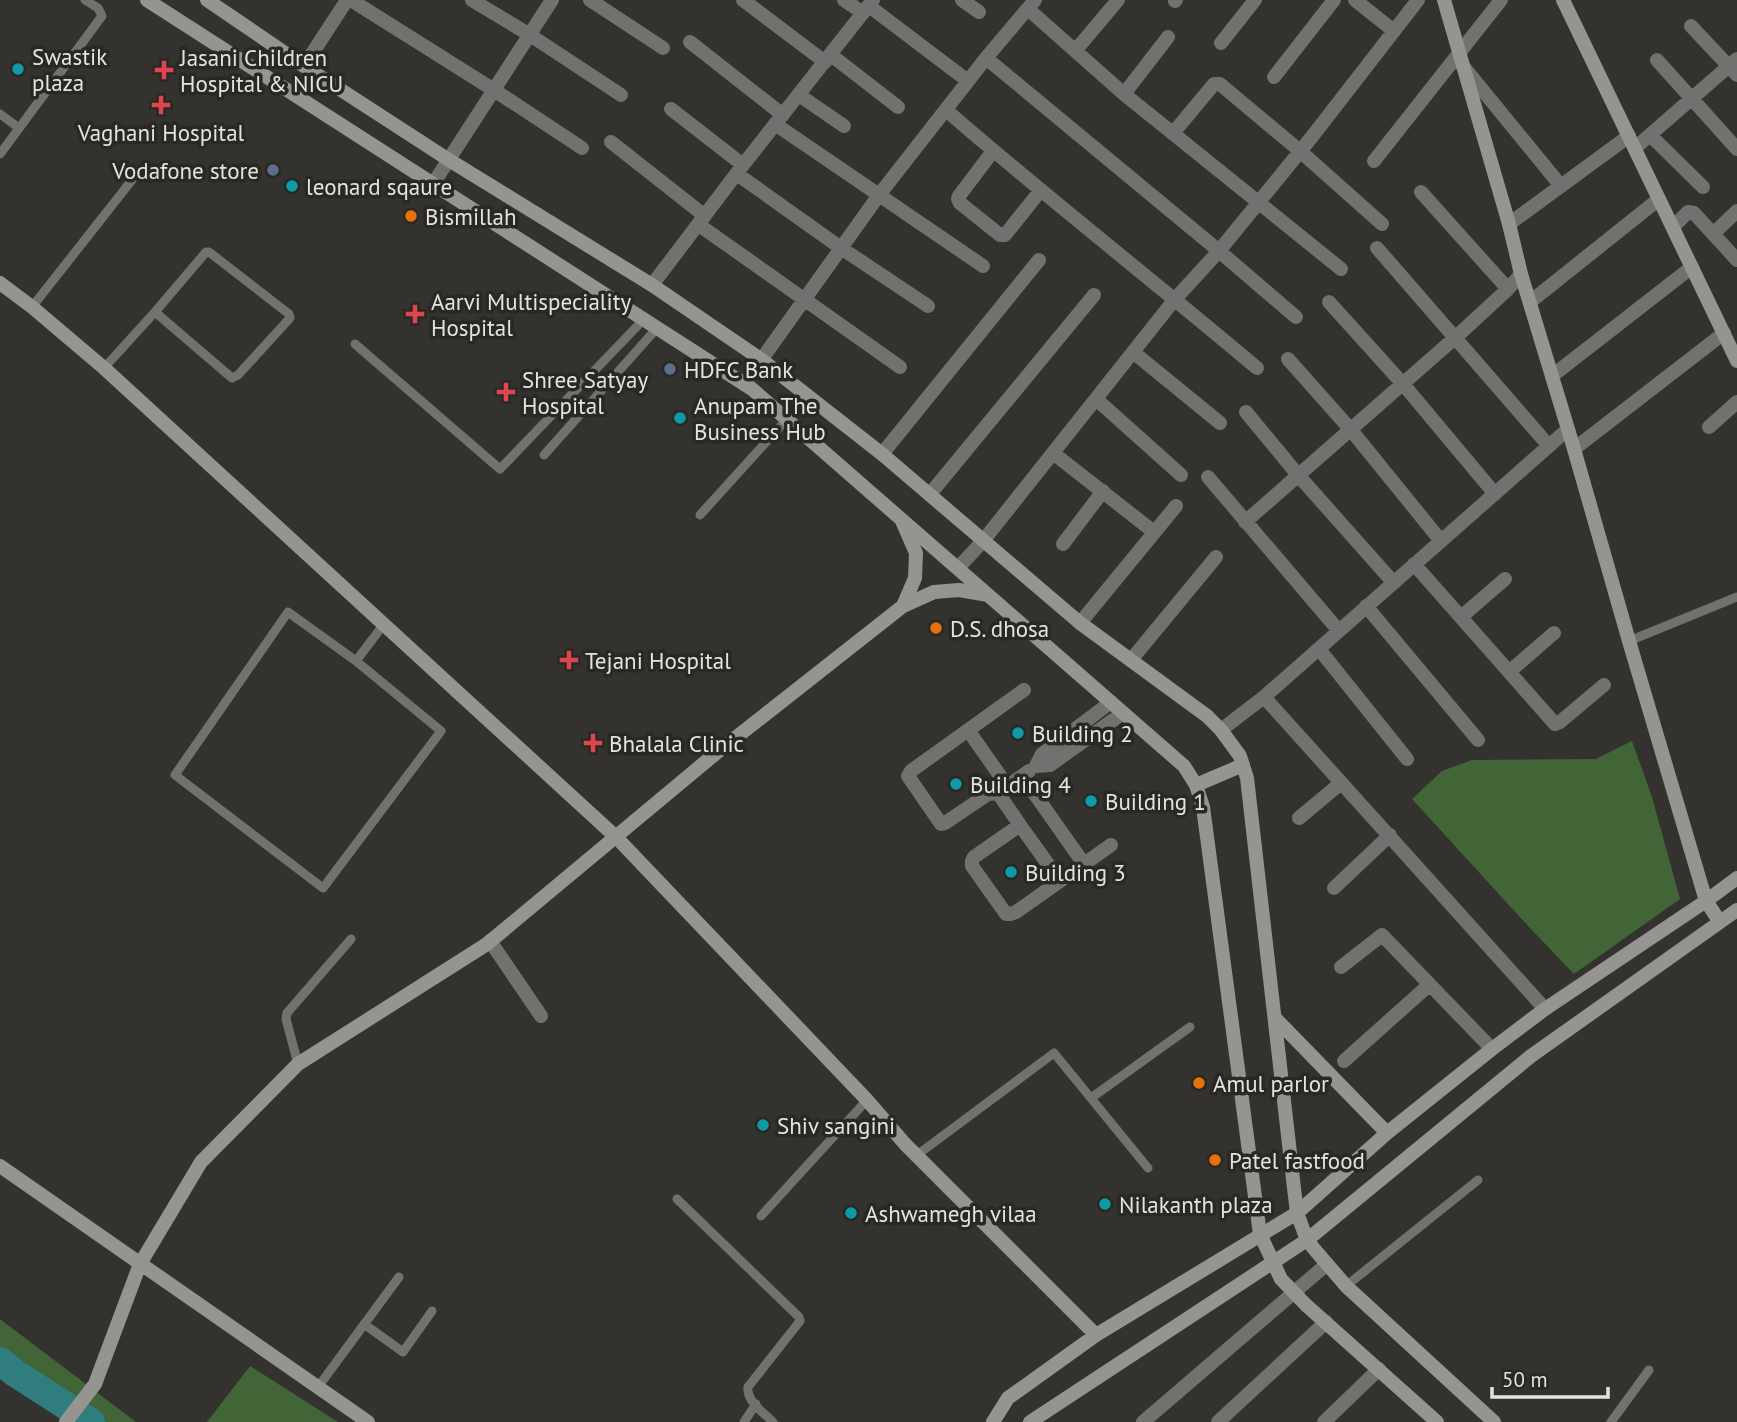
<svg xmlns="http://www.w3.org/2000/svg" width="1737" height="1422" viewBox="0 0 1737 1422" font-family="'PT Sans',sans-serif">
	<style>
		.green { fill: #416536 }
		.lines { fill: none; stroke-linecap: round; stroke-linejoin: round }
		.river { stroke: #307d7d; stroke-width: 28 }
		.lane { stroke: #72716f; stroke-width: 9 }
		.street { stroke: #72716f; stroke-width: 14 }
		.secondary { stroke: #959491; stroke-width: 14 }
		.culture-dot { fill: #0f9aa8; stroke: #292825; stroke-width: 2.5 }
		.health-dot { fill: #e0444e; stroke: #292825; stroke-width: 2.5 }
		.service-dot { fill: #5c6f8a; stroke: #292825; stroke-width: 2.5 }
		.food-dot { fill: #e8710a; stroke: #292825; stroke-width: 2.5 }
		.labels { text-anchor: middle; dominant-baseline: central; stroke-width: 7; stroke-linejoin: round; paint-order: stroke }
		.poi-label { font-size: 23px; fill: #e4e3e1; stroke: #292825; text-anchor: start }
	</style>
	<rect width="100%" height="100%" fill="#33322e"/>
	<!-- green -->
	<path class="green" d="M1632,741L1652,797L1680,899L1574,974L1529,927L1412,799L1442,771L1472,760L1596,759Z
		M0,1319L136,1422H83L0,1364Z
		M250,1366L338,1422H207Z"/>
	<g class="lines">
		<!-- river -->
		<path class="river" d="M0,1361L15,1373L91,1422"/>
		<!-- lane -->
		<path class="lane" d="M0,114L19,128
			M0,154L102,16L98,8L85,0
			M32,307L132,180
			M355,344L500,469L644,319
			M104,368L155,312L206,252H209L289,314L290,318L238,375L232,378L155,312
			M544,455L658,327
			M700,515L787,419
			M1629,641L1737,597
			M356,661L288,612L175,775L323,888L441,731L356,661L384,624
			M298,1064L286,1019L287,1013L351,939
			M1091,1098L1190,1027
			M917,1155L1054,1053L1148,1168
			M677,1199L799,1317L800,1321L748,1387C746,1401 764,1413 773,1422
			M761,1216L867,1100
			M1346,1286L1478,1180
			M364,1324L403,1352L432,1311
			M318,1387L399,1277
			M744,1422L756,1404
			M1611,1422L1649,1370"/>
		<!-- street -->
		<path class="street" d="M351,0L494,90L582,148
			M472,0L530,35L621,95
			M590,0L663,48
			M743,0L825,62
			M844,0L863,13
			M962,0L979,12
			M1355,0L1394,31
			M1175,1L1176,0
			M869,6L968,81
			M1028,9L1124,94L1341,269
			M1691,26L1737,75
			M690,42L783,115
			M1221,43L1255,0
			M1075,51L1118,0
			M831,55L898,107
			M986,58L1219,251L1296,317
			M1657,60L1737,149
			M1462,65L1561,186
			M304,66L347,0
			M1274,77L1334,0
			M1124,94L1168,37
			M799,95L844,126
			M671,109L743,165
			M946,110C1047,198 1154,281 1257,368
			M775,124L983,266
			M1174,132L1214,84H1220L1300,151L1382,224
			M1650,135L1703,187
			M611,142L705,216
			M1635,148L1737,59
			M993,151L959,196L958,199L960,203L1000,235H1005L1041,190
			M1374,161L1501,0
			M737,174L841,248L928,306
			M433,184L552,0
			M1421,192L1508,289
			M1509,224L1629,136
			M699,225L900,367
			M1673,227L1688,212L1694,213L1737,260
			M1713,234L1737,211
			M1377,248L1549,446
			M652,285L743,165L873,0
			M1329,302L1403,384L1495,494
			M1530,302L1659,199
			M1133,352L1220,423
			M1288,359L1351,430L1441,541
			M1552,376L1692,267
			M744,384L879,195L986,58L1035,0
			M1096,399L1181,475
			M1246,412L1298,475L1393,582
			M1709,427L1737,402
			M1574,449L1724,333
			M1053,453L1154,532
			M882,454L1039,260
			M1208,477L1339,631
			M930,494L1094,295
			M1245,522L1456,337L1508,289L1521,274
			M1063,544L1103,491
			M1414,564L1555,724L1560,722L1604,685
			M958,568L983,541L1175,299L1219,251L1311,138L1418,0
			M1366,606L1478,740
			M1461,617L1505,579
			M1080,623L1176,506
			M1319,649L1407,759
			M1131,660L1216,557
			M1509,672L1554,633
			M1264,697L1545,1009
			M1111,702L1042,754L1036,766L1050,765L1123,713
			M968,730L1008,787
			M1221,730L1264,697L1567,430
			M1022,776L1084,864
			M998,793L988,794L945,823L941,824L908,776L911,771L1024,690
			M1299,818L1341,783
			M1020,825L998,793L1029,771
			M1060,881L1020,825L974,857L972,861V866L1006,914H1010L1016,912L1111,845
			M1334,888L1390,835
			M490,941L541,1016
			M1341,967L1382,935L1492,1049
			M1344,1061L1429,985
			M1143,1422L1327,1264
			M1218,1422L1326,1322
			M1324,1422L1379,1369"/>
		<!-- secondary -->
		<path class="secondary" d="M147,0L752,389L1184,766L1196,785L1203,807L1260,1234L1281,1279L1306,1305L1437,1422
			M207,0L304,66L449,160L652,285L762,360L882,454L1080,623L1207,716L1221,730L1240,756L1247,778L1294,1188L1297,1213L1307,1240L1315,1250L1346,1286L1494,1422
			M1444,0L1509,224L1521,274L1574,449L1629,641L1706,901L1720,922
			M1563,0L1737,361
			M0,283L32,307L104,368L616,837L867,1100L905,1144L1096,1335
			M902,521L916,553L915,578L903,606
			M1196,785L1243,765
			M1275,1018L1387,1133
			M0,1166L368,1422
			M66,1422L95,1384L140,1264L201,1162L298,1064L487,944L715,754L903,606L934,592L959,590L988,595
			M993,1422L1008,1398L1096,1335L1297,1213L1387,1133L1492,1049L1545,1009L1706,901L1737,878
			M1030,1422L1307,1240L1531,1056L1737,910"/>
	</g>
	<!-- markers -->
	<g class="culture-dot">
		<circle cx="18" cy="69" r="7"/>
		<circle cx="292" cy="186" r="7"/>
		<circle cx="680" cy="418" r="7"/>
		<circle cx="1018" cy="733" r="7"/>
		<circle cx="956" cy="784" r="7"/>
		<circle cx="1091" cy="801" r="7"/>
		<circle cx="1011" cy="872" r="7"/>
		<circle cx="763" cy="1125" r="7"/>
		<circle cx="1105" cy="1204" r="7"/>
		<circle cx="851" cy="1213" r="7"/>
	</g>
	<g class="health-dot">
		<path d="M160.5 59.5h7v7h7v7h-7v7h-7v-7h-7v-7h7z"/>
		<path d="M157.5 94.5h7v7h7v7h-7v7h-7v-7h-7v-7h7z"/>
		<path d="M411.5 303.5h7v7h7v7h-7v7h-7v-7h-7v-7h7z"/>
		<path d="M502.5 381.5h7v7h7v7h-7v7h-7v-7h-7v-7h7z"/>
		<path d="M565.5 649.5h7v7h7v7h-7v7h-7v-7h-7v-7h7z"/>
		<path d="M589.5 732.5h7v7h7v7h-7v7h-7v-7h-7v-7h7z"/>
	</g>
	<g class="service-dot">
		<circle cx="273" cy="170" r="7"/>
		<circle cx="670" cy="369" r="7"/>
	</g>
	<g class="food-dot">
		<circle cx="411" cy="216" r="7"/>
		<circle cx="936" cy="628" r="7"/>
		<circle cx="1199" cy="1083" r="7"/>
		<circle cx="1215" cy="1160" r="7"/>
	</g>
	<g class="labels">
		<!-- poi labels -->
		<g class="poi-label">
			<text x="32" y="56">Swastik<tspan x="32" dy="26">plaza</tspan></text>
			<text x="180" y="57">Jasani Children<tspan x="180" dy="26">Hospital &amp; NICU</tspan></text>
			<text x="161" y="132" text-anchor="middle">Vaghani Hospital</text>
			<text x="259" y="170" text-anchor="end">Vodafone store</text>
			<text x="306" y="186">leonard sqaure</text>
			<text x="425" y="216">Bismillah</text>
			<text x="431" y="301">Aarvi Multispeciality<tspan x="431" dy="26">Hospital</tspan></text>
			<text x="684" y="369">HDFC Bank</text>
			<text x="522" y="379">Shree Satyay<tspan x="522" dy="26">Hospital</tspan></text>
			<text x="694" y="405">Anupam The<tspan x="694" dy="26">Business Hub</tspan></text>
			<text x="950" y="628">D.S. dhosa</text>
			<text x="585" y="660">Tejani Hospital</text>
			<text x="1032" y="733">Building 2</text>
			<text x="609" y="743">Bhalala Clinic</text>
			<text x="970" y="784">Building 4</text>
			<text x="1105" y="801">Building 1</text>
			<text x="1025" y="872">Building 3</text>
			<text x="1213" y="1083">Amul parlor</text>
			<text x="777" y="1125">Shiv sangini</text>
			<text x="1229" y="1160">Patel fastfood</text>
			<text x="1119" y="1204">Nilakanth plaza</text>
			<text x="865" y="1213">Ashwamegh vilaa</text>
		</g>
	</g>
	<!-- scale -->
	<path d="M1492 1387v10h116v-10" fill="none" stroke="#e4e3e1" stroke-width="3.5"/>
	<text x="1502" y="1387" font-size="21" fill="#e4e3e1" stroke="#292825" stroke-width="5" paint-order="stroke">50 m</text>
</svg>
